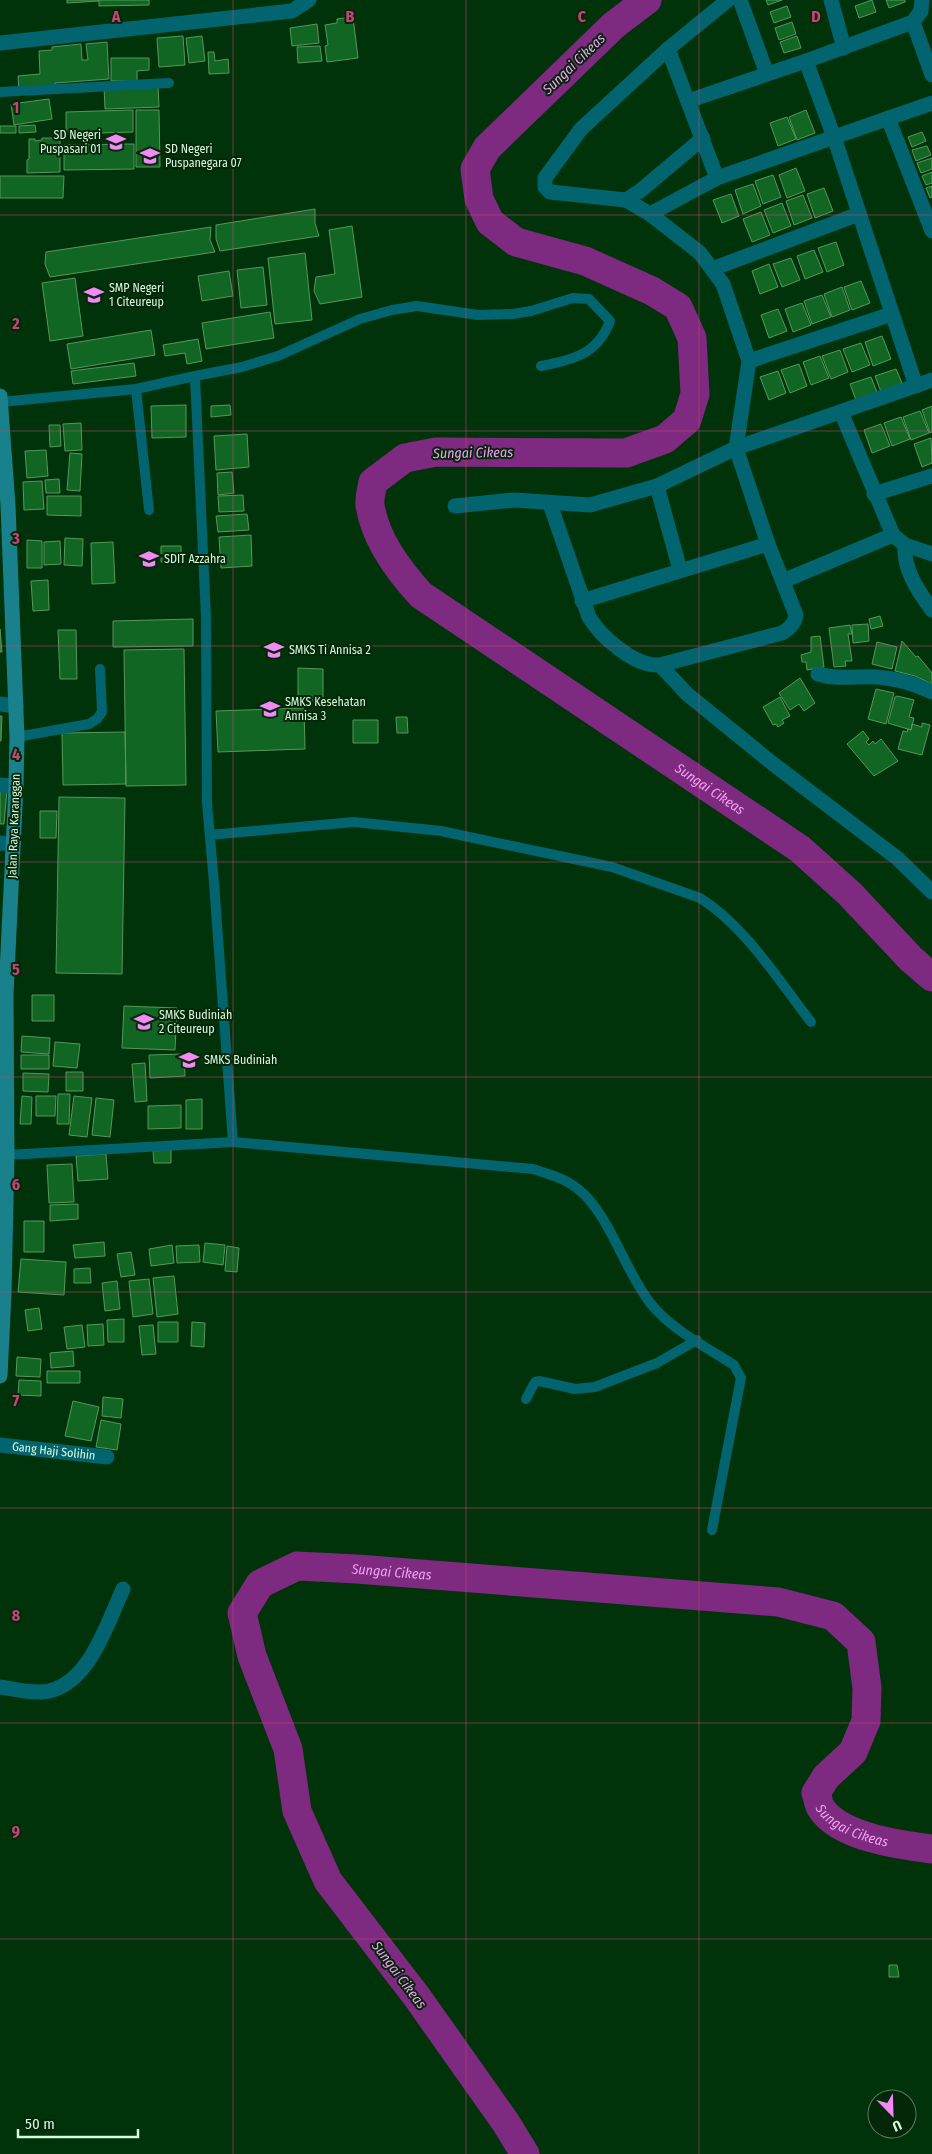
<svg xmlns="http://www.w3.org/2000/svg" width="932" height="2154" viewBox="0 0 932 2154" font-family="'Fira Sans Condensed',sans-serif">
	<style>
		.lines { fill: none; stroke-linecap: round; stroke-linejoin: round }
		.river { stroke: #7e2a81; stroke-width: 29 }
		.building { fill: #116624; stroke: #56975d }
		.lane { stroke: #02646e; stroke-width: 10 }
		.street { stroke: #02646e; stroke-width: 15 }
		.secondary { stroke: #19818c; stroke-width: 15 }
		.grid { fill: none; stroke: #c64574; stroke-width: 1; stroke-opacity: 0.55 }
		.labels { text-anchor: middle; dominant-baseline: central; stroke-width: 4; stroke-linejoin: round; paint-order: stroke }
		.poi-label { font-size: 12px; fill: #d8f9da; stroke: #04270a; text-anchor: start }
		.street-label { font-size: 12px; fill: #d8f9da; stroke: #04270a }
		.water-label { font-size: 14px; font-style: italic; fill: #f59ff6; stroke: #04270a }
		.grid-label { font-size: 16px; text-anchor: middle; font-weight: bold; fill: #c64574; stroke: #04270a; stroke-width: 4; stroke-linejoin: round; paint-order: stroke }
	</style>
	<rect width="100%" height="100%" fill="#003309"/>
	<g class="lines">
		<!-- river -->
		<g class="river">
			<path id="s1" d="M647,0L614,25L487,148L475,169L479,199L490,222L516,242L585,261L652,291L678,307L692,338L695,394L687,420L665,439L626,453L436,452L405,458L373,482C372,489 369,498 370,505C375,539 398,570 421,595L800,849L850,894L911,959L932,977"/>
			<path id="s2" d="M525,2154L506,2123L417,1997L328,1881L297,1811L288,1749L252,1656L242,1613L260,1584L297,1566L357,1569L778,1602L833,1616L861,1642L867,1688L866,1721L853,1752L826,1777L816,1793C818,1797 818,1804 821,1808C839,1837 900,1845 932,1849"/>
		</g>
	</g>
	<!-- building -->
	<path class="building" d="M67,0H99V1L67,3Z
		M99,0H149V5L99,6Z
		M766,0H782L768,5Z
		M872,0L876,12L859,18L855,6Z
		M886,0H905V2L889,8Z
		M787,6L791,17L774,23L770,12Z
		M353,17L358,58L327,62L325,46L328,45L325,25L337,23V19Z
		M792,22L796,34L779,40L775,28Z
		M317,24L319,43L292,46L290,28Z
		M183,36L185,65L159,67L157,38Z
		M202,36L205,61L189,63L186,38Z
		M797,36L801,48L784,53L780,42Z
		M107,42L109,79L55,83V87L19,90L18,76L40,74L39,51L52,50V47L81,44L82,60H88L86,44Z
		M320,46L322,61L298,63L297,47Z
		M208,52H214L215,61L228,59L229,73L209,74Z
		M111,58H149V70L137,71V81H111Z
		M158,86L159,107L105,109L104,87Z
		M49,99L52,119L14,125L11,104Z
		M133,110V132L66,134V112Z
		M136,110H159L160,167H136Z
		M806,110L815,133L797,140L789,117Z
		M787,117L796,139L778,146L770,123Z
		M35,125L36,132L19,133V126Z
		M0,126H16V133H0Z
		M922,132L926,141L912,147L908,137Z
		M42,138H60V172L27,173V160L29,159V139H35V141L42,140Z
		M134,144V169L64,170V145Z
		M927,146L931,155L916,161L912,150Z
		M932,158V169L921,173L917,163Z
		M796,168L805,191L787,198L779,175Z
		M932,172V183L926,185L922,176Z
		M773,175L781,197L763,204L755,181Z
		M0,176H64L63,198H0Z
		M753,184L761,206L743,214L735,190Z
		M932,186V197L930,198L926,188Z
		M824,188L833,211L815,218L807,194Z
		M731,194L739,216L722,223L713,200Z
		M803,195L812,218L794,225L786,201Z
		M782,203L791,226L773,233L764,210Z
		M315,209V223L319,236L220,251L216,239V225Z
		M761,212L770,235L752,242L743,219Z
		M352,226L362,297L320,304L314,291L316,277L335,274L329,230Z
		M211,227L210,240L215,252L50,277L45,264L46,252Z
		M836,242L844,265L827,272L818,248Z
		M814,250L823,272L805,279L797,256Z
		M305,253L312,320L275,324L268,258Z
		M791,258L800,280L782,287L773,264Z
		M769,264L778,287L760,294L752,271Z
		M263,267L267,305L241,308L237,270Z
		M229,271L233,296L202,301L198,276Z
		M75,278L83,336L50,341L42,283Z
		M861,281L870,303L852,310L844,287Z
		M842,287L850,310L832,317L824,294Z
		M822,295L831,317L812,324L804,301Z
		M802,303L811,325L793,332L785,309Z
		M778,309L787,331L769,338L761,315Z
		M270,312L274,338L206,349L202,323Z
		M151,330L155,355L71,369L67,344Z
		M882,336L891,359L873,366L865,342Z
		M198,339L202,361L187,364L185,353L165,356L163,345Z
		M861,343L870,365L852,372L843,349Z
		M840,350L848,372L831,379L822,356Z
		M820,356L829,378L811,385L803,362Z
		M134,363L136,376L73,384L71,371Z
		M799,364L807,386L790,393L781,370Z
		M896,369L902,383L881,392L875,376Z
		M778,371L786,393L769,400L760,377Z
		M871,377L877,392L856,400L850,384Z
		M186,405V437L152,438L151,406Z
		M230,405L231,415L211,417V406Z
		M932,406V432L930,433L922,410Z
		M920,411L929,433L911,440L903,417Z
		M901,417L910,439L892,446L884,423Z
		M81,423L82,450L65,451L63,424Z
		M881,424L890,446L872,453L864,430Z
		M49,425H60L61,446L50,447Z
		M247,434L249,467L216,470L214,436Z
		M931,438L932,463L922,467L914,444Z
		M46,450L48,476L27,478L25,451Z
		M70,453L82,454L80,491L67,490Z
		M232,472L234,493L218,495L217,473Z
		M59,479L60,493H46L45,480Z
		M42,481L44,509L24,510L23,482Z
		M243,495L244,511L219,512L218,496Z
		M47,496H81V516L47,515Z
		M247,514L249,530L218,532L216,516Z
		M251,535L252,566L221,568L219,537Z
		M65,538L83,539L82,566L64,565Z
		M27,540L42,541V568H27Z
		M60,541L61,564L44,565V542Z
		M113,542L115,583L92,584L91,543Z
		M161,546H181V562H161Z
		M48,580L49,610L33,611L31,581Z
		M880,616L883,626L871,629L869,619Z
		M193,619V646L113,647V621Z
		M868,624L869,641L853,643L852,625Z
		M850,625L852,634H848L852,661H845L846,666L834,667L829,628Z
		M0,629L2,652H0Z
		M58,630H76L77,679H60Z
		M820,636L824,667L807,670L806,662H802L801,655L811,652V637Z
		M902,641L916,657L918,656L932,673V684L915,676L895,671Z
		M877,642L897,647L892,669L872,664Z
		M184,649L186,785L126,786L124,650Z
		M298,668L323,669V700H298Z
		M800,678L815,703L804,711L799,704L790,710L779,693Z
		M876,689L894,693L886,724L868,719Z
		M897,696L914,700L909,717L914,718L911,730L888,723L895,697Z
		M780,697L790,716L782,720L784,723L778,727L776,724L773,725L763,707Z
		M304,708L305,749L218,752L216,711Z
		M0,716H2L1,741H0Z
		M396,717H407L408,733H397Z
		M353,720H378V743H353Z
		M922,723L930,725L922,755L898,749L903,731L907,732L908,729L911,730L912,724L922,727Z
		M863,731L869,739L866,742L869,745L873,741L875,744L881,739L898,761L874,776L847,744Z
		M125,732L126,784L63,785L62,733Z
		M0,789L7,790L4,824H0Z
		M59,797L125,798L122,974L56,973Z
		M40,811H57L56,838H40Z
		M32,995H54V1021H32Z
		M124,1006L177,1008L175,1050L122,1048Z
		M22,1036L50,1038L49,1054L21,1052Z
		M55,1042L80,1044L77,1068L53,1066Z
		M184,1054L185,1076L150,1078L149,1055Z
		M21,1055H49V1069H21Z
		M145,1063L147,1101L135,1102L132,1064Z
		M66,1072H83V1091H66Z
		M23,1073L49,1074L48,1092L23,1091Z
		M58,1094H70L69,1124H57Z
		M22,1096L32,1097L31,1124H20Z
		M36,1096H56L55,1116H36Z
		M74,1096L92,1098L87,1137L69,1135Z
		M96,1098L114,1100L110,1137L92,1135Z
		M202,1099V1129H186V1100Z
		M181,1105V1128L148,1129V1106Z
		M171,1150V1163H154L153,1151Z
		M106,1154L108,1179L78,1181L76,1156Z
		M72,1164L74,1202L49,1203L47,1165Z
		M78,1204V1219L50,1221V1205Z
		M24,1221H44V1252H24Z
		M104,1242L105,1256L75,1258L73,1245Z
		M205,1243L225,1245L223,1265L203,1262Z
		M172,1245L174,1263L151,1266L149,1249Z
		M199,1245L200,1262L177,1263L176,1246Z
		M227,1246L239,1248L237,1272L225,1271Z
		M131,1252L135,1275L121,1277L117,1254Z
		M21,1259L66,1262L64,1295L18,1292Z
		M90,1268L91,1283H74V1269Z
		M174,1276L178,1314L157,1317L153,1278Z
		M149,1279L153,1314L133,1317L129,1281Z
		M117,1281L120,1309L105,1311L102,1283Z
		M39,1308L42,1329L28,1331L25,1310Z
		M124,1319V1342H108L107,1320Z
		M158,1322H178V1342H158Z
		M192,1322L205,1323L204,1347L191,1346Z
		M103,1324L104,1345L88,1346L87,1325Z
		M82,1325L85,1347L67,1349L64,1327Z
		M153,1325L156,1354L142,1355L139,1326Z
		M73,1351L74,1366L51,1368L50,1353Z
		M17,1357L41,1359L40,1377L16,1376Z
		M47,1371H80V1383H47Z
		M19,1380L41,1381V1396L18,1395Z
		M103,1397L123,1399L121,1418L102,1416Z
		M73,1401L99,1407L91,1441L65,1436Z
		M101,1420L121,1424L117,1450L96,1447Z
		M889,1965H897L899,1977H889Z"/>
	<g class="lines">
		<!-- lane -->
		<path class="lane" d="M0,92L169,83
			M195,376L242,367L278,356L360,319L392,310L417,306L478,315L513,314L531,311L573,298L589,299L610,321C598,354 573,360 541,366
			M136,389L149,510
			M1,402L136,389L195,376L206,618L207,803L214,883L233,1142
			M17,737L89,724L97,719L102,712L100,669
			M210,835L354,822L441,831L612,867L700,898C745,926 779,981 811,1022
			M7,1155L233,1142L533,1169C548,1174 565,1178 578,1189C609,1213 625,1272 651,1304C672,1330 706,1347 734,1365L741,1378L712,1530
			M526,1399L535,1382L539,1381L575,1389L595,1387L657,1363L697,1340"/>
		<!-- street -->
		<g class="street">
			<path d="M740,0L767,74"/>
			<path d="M831,0L844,48"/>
			<path d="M913,22L932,75"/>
			<path d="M0,43L292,11L309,0"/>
			<path d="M668,49L717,178"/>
			<path d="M806,61L834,137L916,386"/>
			<path d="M688,101L806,61L913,22L921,11L922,0"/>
			<path d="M888,118L932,231"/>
			<path d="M703,138L640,191L626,200L550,192L545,187V178L581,129L668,49L728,0"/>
			<path d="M626,200L650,214L717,178L932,103"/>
			<path d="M712,269L859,214"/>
			<path d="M749,361L892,314"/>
			<path d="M841,412L893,535L905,545L932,554"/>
			<path d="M657,486L680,570"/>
			<path d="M874,494L932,476"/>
			<path d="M550,504L589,617C601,637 635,667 660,665L782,633C789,629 795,624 796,615L768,544L736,448L749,361L723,284L700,253L650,214"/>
			<path d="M455,506L514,500L590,505L657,486L736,448L932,380"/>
			<path d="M905,545C903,569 918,591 932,610"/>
			<path d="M783,581L893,535"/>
			<path d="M582,601L768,544"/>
			<path d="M660,665L687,694L772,763L897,858L932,892"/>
			<path d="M818,674C837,680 857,676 876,677C895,678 915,684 932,692"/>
			<path d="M0,704L16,706"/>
			<path d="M0,785L16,786"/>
			<path d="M0,843L13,844"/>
			<path id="s3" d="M0,1445L107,1457"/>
			<path d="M0,1687C13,1689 29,1693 42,1692C88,1689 107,1624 123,1589"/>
		</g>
		<!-- secondary -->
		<path class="secondary" d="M0,396L8,505L17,737L16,786L6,994L7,1155L4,1294L0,1376"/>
	</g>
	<!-- grid -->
	<path class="grid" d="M233,0V2154M466,0V2154M699,0V2154M0,215H932M0,431H932M0,646H932M0,862H932M0,1077H932M0,1292H932M0,1508H932M0,1723H932M0,1939H932"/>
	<!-- icons -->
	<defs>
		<symbol id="school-bare" viewBox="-9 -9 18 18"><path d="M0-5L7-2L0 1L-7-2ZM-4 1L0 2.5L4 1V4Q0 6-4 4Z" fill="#f18af4" stroke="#04270a" stroke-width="2.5" paint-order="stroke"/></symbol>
	</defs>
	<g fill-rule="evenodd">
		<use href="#school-bare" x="102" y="128" width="28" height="28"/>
		<use href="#school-bare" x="136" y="142" width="28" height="28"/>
		<use href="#school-bare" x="80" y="281" width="28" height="28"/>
		<use href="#school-bare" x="135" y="545" width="28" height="28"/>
		<use href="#school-bare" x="260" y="636" width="28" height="28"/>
		<use href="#school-bare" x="256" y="695" width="28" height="28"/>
		<use href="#school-bare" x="130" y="1008" width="28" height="28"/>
		<use href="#school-bare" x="175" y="1046" width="28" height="28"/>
	</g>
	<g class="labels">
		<!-- poi labels -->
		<g class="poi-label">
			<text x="101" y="135" text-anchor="end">SD Negeri<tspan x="101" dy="14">Puspasari 01</tspan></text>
			<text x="165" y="149">SD Negeri<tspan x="165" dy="14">Puspanegara 07</tspan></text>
			<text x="109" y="288">SMP Negeri<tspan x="109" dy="14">1 Citeureup</tspan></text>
			<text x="164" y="559">SDIT Azzahra</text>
			<text x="289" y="650">SMKS Ti Annisa 2</text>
			<text x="285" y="702">SMKS Kesehatan<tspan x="285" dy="14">Annisa 3</tspan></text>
			<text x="159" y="1015">SMKS Budiniah<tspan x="159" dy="14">2 Citeureup</tspan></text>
			<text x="204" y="1060">SMKS Budiniah</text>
		</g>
		<!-- street labels -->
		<g class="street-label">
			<text transform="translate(14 826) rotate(-88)">Jalan Raya Karanggan</text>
			<text stroke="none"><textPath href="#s3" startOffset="54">Gang Haji Solihin</textPath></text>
		</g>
		<!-- water labels -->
		<g class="water-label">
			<text transform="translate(574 64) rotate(-44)">Sungai Cikeas</text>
			<text transform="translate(473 453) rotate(-1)">Sungai Cikeas</text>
			<text stroke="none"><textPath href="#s1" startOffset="1432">Sungai Cikeas</textPath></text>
			<text stroke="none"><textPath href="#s2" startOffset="790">Sungai Cikeas</textPath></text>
			<text stroke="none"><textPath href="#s2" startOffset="1494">Sungai Cikeas</textPath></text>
			<text transform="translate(399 1975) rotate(53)">Sungai Cikeas</text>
		</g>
	</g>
	<g class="grid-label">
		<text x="116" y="22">A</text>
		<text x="350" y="22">B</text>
		<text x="582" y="22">C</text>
		<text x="816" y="22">D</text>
		<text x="16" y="113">1</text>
		<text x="16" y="329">2</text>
		<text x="16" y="544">3</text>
		<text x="16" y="760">4</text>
		<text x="16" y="975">5</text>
		<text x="16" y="1190">6</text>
		<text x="16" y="1406">7</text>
		<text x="16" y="1621">8</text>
		<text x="16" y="1837">9</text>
	</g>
	<!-- north arrow -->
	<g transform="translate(892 2114) rotate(157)"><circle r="24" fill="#04270a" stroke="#597b5d"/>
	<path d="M0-4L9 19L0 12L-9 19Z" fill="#f18af4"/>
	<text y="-8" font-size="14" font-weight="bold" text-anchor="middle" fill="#d8f9da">U</text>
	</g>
	<!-- scale -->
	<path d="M18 2129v8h120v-8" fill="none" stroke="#d8f9da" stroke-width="2.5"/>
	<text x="25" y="2129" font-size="15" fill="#d8f9da" stroke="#04270a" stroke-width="4" paint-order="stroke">50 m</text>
</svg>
